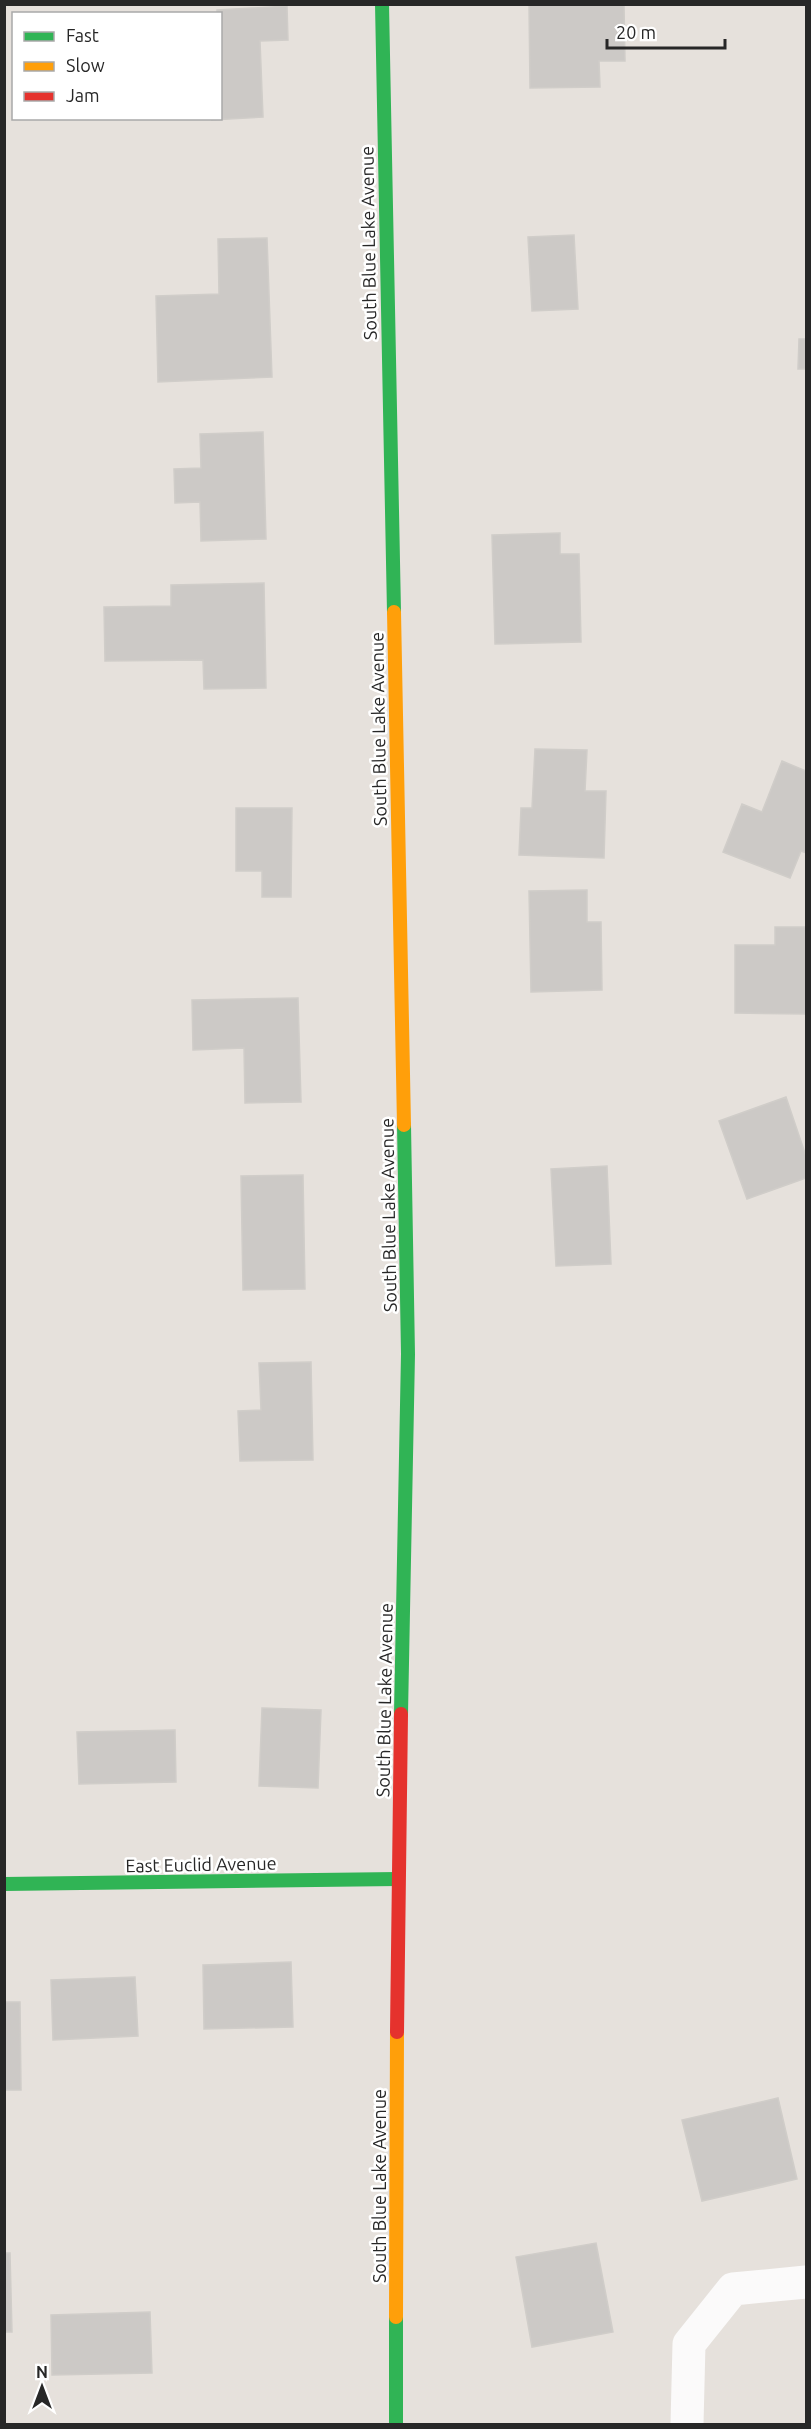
<svg xmlns="http://www.w3.org/2000/svg" width="811" height="2429" viewBox="0 0 811 2429" font-family="Ubuntu,sans-serif">
	<style>
		.building { fill: #ccc9c6; stroke: #d0cdc9; stroke-width: 1.5 }
		.lines { fill: none; stroke-linecap: round; stroke-linejoin: round }
		.street { stroke: #fbfafa; stroke-width: 33 }
		.fast { stroke: #30b455; stroke-width: 14 }
		.slow { stroke: #ff9f0a; stroke-width: 14 }
		.jam { stroke: #e5322d; stroke-width: 14 }
		.labels { text-anchor: middle; dominant-baseline: central; stroke-width: 5; stroke-linejoin: round; paint-order: stroke }
		.street-label { font-size: 18px; fill: #272727; stroke: #fff }
	</style>
	<rect width="100%" height="100%" fill="#e6e1dc"/>
	<!-- building -->
	<path class="building" d="M529,4H624L625,61H599L600,87L530,88Z
		M287,6L288,40L260,41L263,117L211,120L220,118V14H217V10Z
		M574,235L578,309L532,311L528,237Z
		M267,238L272,377L158,382L156,296L219,294L218,239Z
		M799,339H806V369H798Z
		M263,432L266,539L201,541L200,502L175,503L174,469L201,468L200,434Z
		M560,533V554H579L581,642L495,644L492,535Z
		M264,583L266,688L204,689L203,660L105,661L104,607L171,606V585Z
		M535,749L587,750L585,791H606L604,858L519,855L521,808H532Z
		M782,761L806,771V853L801,851L790,878L723,852L742,804L762,812Z
		M236,808H292L291,897H262V871H236Z
		M587,890V922H601L602,990L531,992L529,891Z
		M775,927H806V1014L735,1013V945H775Z
		M298,998L301,1102L245,1103L244,1048L193,1050L192,1000Z
		M786,1097L806,1156V1178L747,1199L719,1121Z
		M607,1166L611,1264L556,1266L551,1169Z
		M303,1175L305,1289L243,1290L241,1176Z
		M311,1362L313,1460L240,1461L238,1411L261,1410L259,1363Z
		M262,1708L321,1710L318,1788L259,1786Z
		M175,1730L176,1782L79,1784L77,1732Z
		M291,1962L293,2027L204,2029L203,1965Z
		M135,1977L138,2036L53,2040L51,1980Z
		M4,2002H20L21,2090H4Z
		M778,2098L797,2179L702,2201L682,2120Z
		M596,2243L613,2332L532,2347L516,2257Z
		M4,2253H10L12,2332H4Z
		M150,2312L152,2373L52,2375L51,2315Z"/>
	<g class="lines">
		<!-- street -->
		<path class="street" d="M687,2424L689,2344L733,2289L806,2282"/>
		<!-- fast -->
		<path class="fast" d="M382,4L394,612
			M401,1714L408,1354L404,1125
			M4,1884L398,1879
			M396,2424V2317"/>
		<!-- slow -->
		<path class="slow" d="M394,612L404,1125
			M396,2317L397,2032"/>
		<!-- jam -->
		<path class="jam" d="M397,2032L401,1714"/>
	</g>
	<g class="labels">
		<!-- street labels -->
		<g class="street-label">
			<text transform="translate(368 243) rotate(-91)">South Blue Lake Avenue</text>
			<text transform="translate(378 729) rotate(-91)">South Blue Lake Avenue</text>
			<text transform="translate(388 1215) rotate(-91)">South Blue Lake Avenue</text>
			<text transform="translate(384 1700) rotate(-89)">South Blue Lake Avenue</text>
			<text transform="translate(201 1864) rotate(-1)">East Euclid Avenue</text>
			<text transform="translate(379 2186) rotate(-90)">South Blue Lake Avenue</text>
		</g>
	</g>
	<!-- border -->
	<rect width="811" height="2429" fill="none" stroke="#272727" stroke-width="12"/>
	<!-- legend -->
	<rect x="12" y="12" width="210" height="108" fill="#ffffff" stroke="#a9a9a9" stroke-width="1.5"/>
	<rect x="24" y="32" width="30" height="9" fill="#30b455" stroke="#a9a9a9" stroke-width="1.5"/>
	<text x="66" y="42" font-size="18" fill="#272727">Fast</text>
	<rect x="24" y="62" width="30" height="9" fill="#ff9f0a" stroke="#a9a9a9" stroke-width="1.5"/>
	<text x="66" y="72" font-size="18" fill="#272727">Slow</text>
	<rect x="24" y="92" width="30" height="9" fill="#e5322d" stroke="#a9a9a9" stroke-width="1.5"/>
	<text x="66" y="102" font-size="18" fill="#272727">Jam</text>
	<!-- north arrow -->
	<g transform="translate(42 2387)" stroke="#ffffff" stroke-width="4.5" paint-order="stroke">
	<path d="M0-4.5L10 22L0 15L-10 22Z" fill="#272727"/>
	<text y="-9" font-size="16" font-weight="bold" text-anchor="middle" fill="#272727">N</text>
	</g>
	<!-- scale -->
	<path d="M607 39v9h118v-9" fill="none" stroke="#272727" stroke-width="3"/>
	<text x="616" y="39" font-size="18" fill="#272727" stroke="#ffffff" stroke-width="4.5" paint-order="stroke">20 m</text>
</svg>
